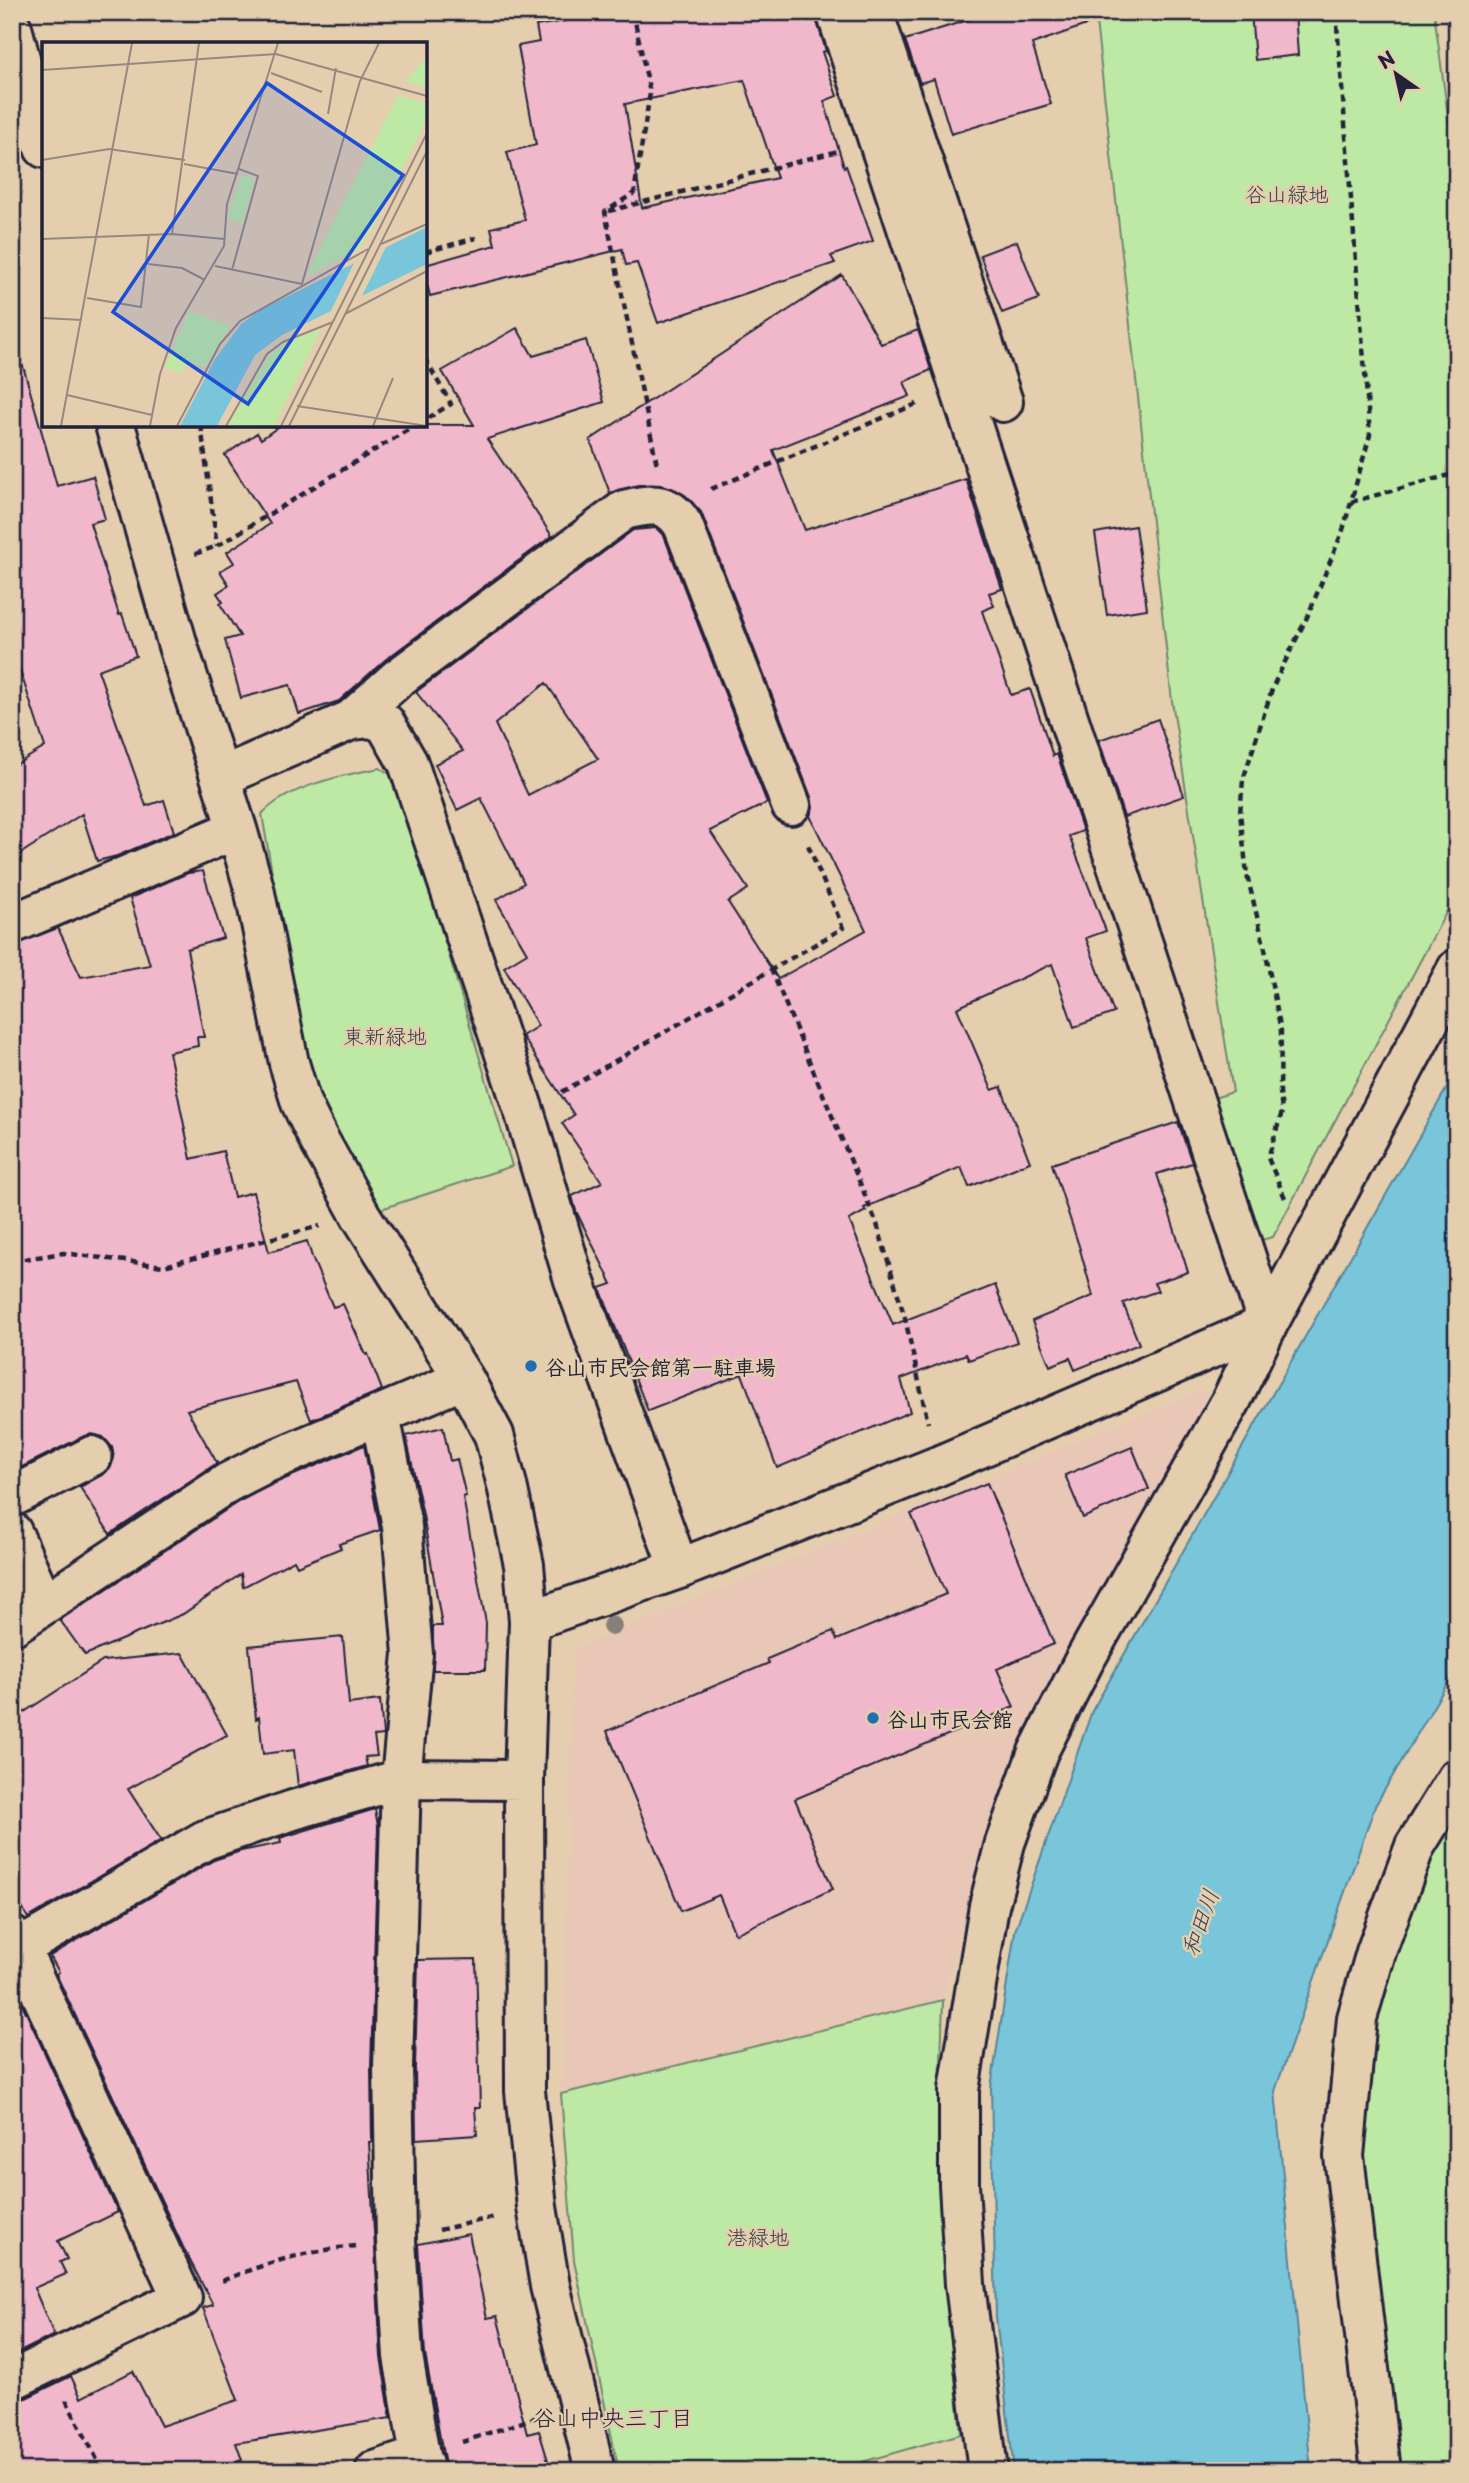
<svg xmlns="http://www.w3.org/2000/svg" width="1469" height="2483" viewBox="0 0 1469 2483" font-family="'Playpen Sans','Klee One',sans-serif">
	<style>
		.built { fill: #e9c7b7 }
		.green { fill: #bee9a5; stroke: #708670; stroke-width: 2 }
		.water { fill: #79c5d9; stroke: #56849a; stroke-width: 2 }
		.building { fill: #f1b8cb; stroke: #22223b; stroke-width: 2; fill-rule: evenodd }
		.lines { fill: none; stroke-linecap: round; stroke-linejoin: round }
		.minor-casing { stroke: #22223b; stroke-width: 44 }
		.path { stroke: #22223b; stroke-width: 4.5; stroke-dasharray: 7 5; stroke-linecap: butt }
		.minor { stroke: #e5ceae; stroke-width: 38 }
		.tree { fill: #868078 }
		.poi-dot { fill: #1f6fb2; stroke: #e5ceae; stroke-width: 2.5 }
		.labels { text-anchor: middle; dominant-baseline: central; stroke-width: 5; stroke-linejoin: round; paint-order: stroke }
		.park-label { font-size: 21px; fill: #39404b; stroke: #e5ceae }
		.poi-label { font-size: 21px; font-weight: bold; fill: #22223b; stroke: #e5ceae; text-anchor: start }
		.water-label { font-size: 23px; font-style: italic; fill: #33435b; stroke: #e5ceae }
		.neighbourhood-label { font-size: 23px; fill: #22223b; stroke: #e5ceae }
		.inset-road { fill: none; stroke: #978980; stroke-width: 2 }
		.view { fill: #1d4ed8; fill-opacity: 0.15; stroke: #1d4ed8; stroke-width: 3.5 }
		.inset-edge { fill: none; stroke: #22223b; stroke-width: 3.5 }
	</style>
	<rect width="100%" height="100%" fill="#e5ceae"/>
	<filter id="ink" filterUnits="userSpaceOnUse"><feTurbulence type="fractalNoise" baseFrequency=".0143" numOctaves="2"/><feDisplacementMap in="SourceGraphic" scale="14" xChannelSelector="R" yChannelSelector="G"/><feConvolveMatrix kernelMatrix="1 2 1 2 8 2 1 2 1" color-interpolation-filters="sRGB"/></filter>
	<g filter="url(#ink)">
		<!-- built -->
		<path class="built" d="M1200,1390L1212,1399L1063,1657L1019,1747L985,1838L943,2000L561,2094L573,1650Z"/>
		<!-- green -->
		<path class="green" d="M1095,12H1434L1457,184V892L1273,1237L1257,1241L1214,1098L1233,1092L1172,701Z
			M380,768L396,778L512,1166L381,1209L335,1130L304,1061L262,814C288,786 343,775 380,768Z
			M1457,1806V2471H1395L1361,2158L1376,2026L1393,1957L1427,1854Z
			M943,2000L939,2126L944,2273L961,2434L830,2471H619L574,2260L561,2094Z"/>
		<!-- water -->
		<path class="water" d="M1457,1070V1667L1375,1806L1275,2091L1311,2471H1014L996,2318L991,2087L1015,1931L1092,1711Z"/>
		<!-- building -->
		<path class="building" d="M616,12H814L826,51L822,52L837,96L824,101L844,167L846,166L873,241L831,256L835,263L658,323L637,263L626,265L622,249L430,296L425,277V265L495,245L491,228L525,220L507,152L536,145L518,46L539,42L536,26ZM744,80L777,178L642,208L625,104Z
			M993,12H1105L1106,18L1032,44L1051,104L951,134L934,79L920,83L905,40Z
			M1251,12H1295L1298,55L1255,60Z
			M1017,241L1039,299L1002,313L980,255Z
			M842,275L881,344L918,330L931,370L904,382L910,396L773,450L805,530L966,479L1002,589L989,593L994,606L982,611L1011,695L1030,689L1053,756L1057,754L1083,831L1069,836L1106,931L1086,938L1114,1013L1074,1027L1052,964L957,1008L992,1090L1001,1087L1030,1162L969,1187L961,1167L864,1208L866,1211L849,1220L893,1325L995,1285L1017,1342L969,1360L966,1354L901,1379L910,1412L777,1468L742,1374L648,1411L600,1288L612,1284L576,1211L572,1196L602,1182L562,1123L574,1115L522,1036L538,1026L504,967L527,953L496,900L524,883L481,798L457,810L435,764L463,751L416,692L633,530L656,528L664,536L767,803L710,831L748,889L728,902L778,979L866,930L810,816L813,808L811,797L701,512L685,495L663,485H638L610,493L590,440ZM546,683L598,759L528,795L495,724Z
			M517,328L533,356L586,340L604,402L487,439L552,536L385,660L339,701L299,714L290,685L241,698L225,640L240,636L220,604L223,602L217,593L229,585L220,571L234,563L227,552L270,524L225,455L257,433L261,439L281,425H474L442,371Z
			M23,366L57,486L93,476L105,519L90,523L119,615L122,614L136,656L98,670L146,806L164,800L174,832L117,856L97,861L82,814L12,859V767L45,747L12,646V368Z
			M1135,526L1147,609L1107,615L1095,533Z
			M1158,719L1184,796L1124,817L1099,740Z
			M203,871L223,938L187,949L204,1037H197L198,1046L169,1052L191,1159L223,1151L234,1197L253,1192L269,1252L307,1241L313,1260L333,1307L343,1304L366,1355L368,1354L382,1390L311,1420L296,1382L187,1410L217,1463L110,1534L80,1487L102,1475L111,1467L114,1458L112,1447L103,1437L92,1434L82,1437L12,1472V945L58,928L81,977L150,965L130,898L188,873Z
			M1178,1122L1192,1163L1157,1174L1188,1272L1154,1283L1158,1291L1123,1303L1139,1344L1075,1370L1070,1358L1050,1366L1032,1321L1093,1296L1079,1246L1052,1164Z
			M443,1427L450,1461L457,1459L466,1496L463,1497L486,1623L485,1670H433V1626H442L423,1515L406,1436Z
			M364,1445L380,1530L339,1544L341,1548L297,1566L294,1560L243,1587L241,1574L183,1614L85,1655L60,1620L238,1502L273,1484Z
			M1132,1447L1149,1489L1083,1518L1065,1475Z
			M987,1483L1054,1644L997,1669L1014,1707L795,1799L833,1889L735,1934L719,1895L681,1911L607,1731L769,1663L767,1659L833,1631L837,1640L946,1594L911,1514Z
			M343,1637L349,1704L380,1700L383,1735L374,1736L377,1756L365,1757L367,1766L298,1786L294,1750L263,1754L259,1717L256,1719L249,1646Z
			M182,1653L227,1735L128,1789L161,1840L28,1918L12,1891V1720L103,1661Z
			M375,1809L378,1826L371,2067L372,2142H369L381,2357L391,2418L236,2443L242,2460L207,2471H12V2402L22,2400L71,2376L81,2398L133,2371L161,2426L238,2400L203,2308L213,2305L183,2247L56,1974L59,1972L50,1956L214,1860L241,1851L281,1843L280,1838Z
			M476,1959L480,2108H475L477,2135L416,2139L415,2067L418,1960Z
			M18,1995L118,2212L58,2241L67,2259L60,2262L66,2274L34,2288L54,2335L12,2356V1998Z
			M469,2234L487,2318L497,2316L527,2434L539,2431L549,2464L536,2469V2471H446L425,2354L418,2244Z"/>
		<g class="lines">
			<defs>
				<path id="minor" d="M836,12L1268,1324
					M873,12L1003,402
					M12,28L44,148
					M115,425L178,646L237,829L254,888L289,1063L301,1103L318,1138L361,1216L464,1379L494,1435L507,1485L524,1565L529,1621L524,1780L525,2091L537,2207L550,2286L595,2471
					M351,720L370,718L385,723L408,763L525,1114L574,1280L679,1569
					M221,777L351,720L398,678L624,510C649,504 668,500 683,525L791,805
					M12,924L237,829
					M380,1415L402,1526L413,1654L401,1779L393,2067L396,2240L403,2356L420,2456L425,2471
					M12,1497L92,1456
					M12,1532L44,1604
					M529,1621L679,1569L938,1466L1268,1324
					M12,1626L227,1483L264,1464L464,1379
					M12,1936L20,1948L182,2298L12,2380
					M20,1948L205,1840L293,1810L401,1779L524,1780
					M375,2471L420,2456
					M988,2471L965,2284L959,2185V2090L989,1906L1005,1843L1038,1752L1083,1663L1231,1401L1268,1324L1457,969
					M1381,2471L1344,2156L1357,2018L1376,1952L1415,1846L1457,1778"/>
			</defs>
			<!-- minor casing -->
			<use href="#minor" class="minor-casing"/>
			<!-- path -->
			<path class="path" d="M633,12L650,93L634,193L605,212L657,465
				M609,211L838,151
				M425,252L476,238
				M425,359L451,404L425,420
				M201,425L217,546
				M711,489L919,403
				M1351,502L1457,473
				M195,554L217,546L416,425
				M771,969L877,1224L905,1318L928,1423
				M562,1092L843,928L808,845
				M1285,1198L1268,1158L1282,1112L1280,1092L1281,1031L1265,949L1247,875L1240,813L1243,780L1273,686L1309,613L1343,530L1370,435L1336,12
				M12,1261L63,1253L164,1266L320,1226
				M439,2230L495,2217
				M222,2281C270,2261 304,2252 355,2246
				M66,2400L103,2471
				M462,2442L540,2416"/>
			<!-- minor -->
			<use href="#minor" class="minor"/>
		</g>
		<!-- trees -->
		<circle class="tree" cx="612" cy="1626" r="10"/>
	</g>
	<!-- markers -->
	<g class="poi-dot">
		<circle cx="531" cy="1366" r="7"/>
		<circle cx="873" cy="1718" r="7"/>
	</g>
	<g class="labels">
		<!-- park labels -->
		<g class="park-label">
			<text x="1287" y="193">谷山緑地</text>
			<text x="385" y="1035">東新緑地</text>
			<text x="758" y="2236">港緑地</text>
		</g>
		<!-- poi labels -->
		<g class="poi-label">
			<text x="545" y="1366">谷山市民会館第一駐車場</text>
			<text x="887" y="1718">谷山市民会館</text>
		</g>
		<!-- water labels -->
		<g class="water-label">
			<text transform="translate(1199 1922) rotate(-70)">和田川</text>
		</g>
		<!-- neighbourhood labels -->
		<g class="neighbourhood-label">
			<text x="613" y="2416">谷山中央三丁目</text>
		</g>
	</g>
	<!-- overview -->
	<g transform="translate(42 42)">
		<rect width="385" height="385" fill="#e5ceae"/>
		<path d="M385,15V46L363,39ZM356,53L385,62V76L333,181L316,208L264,234ZM199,133L213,136L200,181L185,176ZM147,269L188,284L163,325L145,320L141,331L123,325ZM279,287L232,384H186L226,314L242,301Z" fill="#bee9a5"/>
		<path d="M385,185V222L240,293L213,313L175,384H138L173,317L199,282L220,267Z" fill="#79c5d9"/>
		<path d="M345,203L317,260L286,275L314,217Z" fill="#e5ceae"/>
		<path class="inset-road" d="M0,28L234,12L385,54M229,31L280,50M286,72L294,26M0,118L67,107L143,118M142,122L196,132M130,192L157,1M0,197L130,192L182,197M339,202L385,182M106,222L140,226L163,238M173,224L260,242M190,228L216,134L197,127M260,242L318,39L337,1M45,256L99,265L107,192M303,272L385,229M0,276L40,278M25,353L110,373M255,364L385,384M19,384L90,1M108,384L118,332L134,286L182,204L185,162L236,1M135,384L178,302L198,279L326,207M184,384L225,312L241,300L291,280M239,384L385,91M247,384L385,109M331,384L351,336"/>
		<path class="view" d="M225,41L361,133L206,362L71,270Z"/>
		<rect width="385" height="385" class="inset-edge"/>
	</g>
	<!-- margin -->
	<rect width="1469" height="2483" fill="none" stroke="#e5ceae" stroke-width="42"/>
	<rect x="21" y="21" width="1427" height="2441" fill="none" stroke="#22223b" stroke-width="2.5" filter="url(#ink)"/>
	<!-- north arrow -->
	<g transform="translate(1396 74) rotate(326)" stroke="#e5ceae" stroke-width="5" paint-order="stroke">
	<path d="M0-5L12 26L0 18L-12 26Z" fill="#22223b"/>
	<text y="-10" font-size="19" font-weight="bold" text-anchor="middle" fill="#22223b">N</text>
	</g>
</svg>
